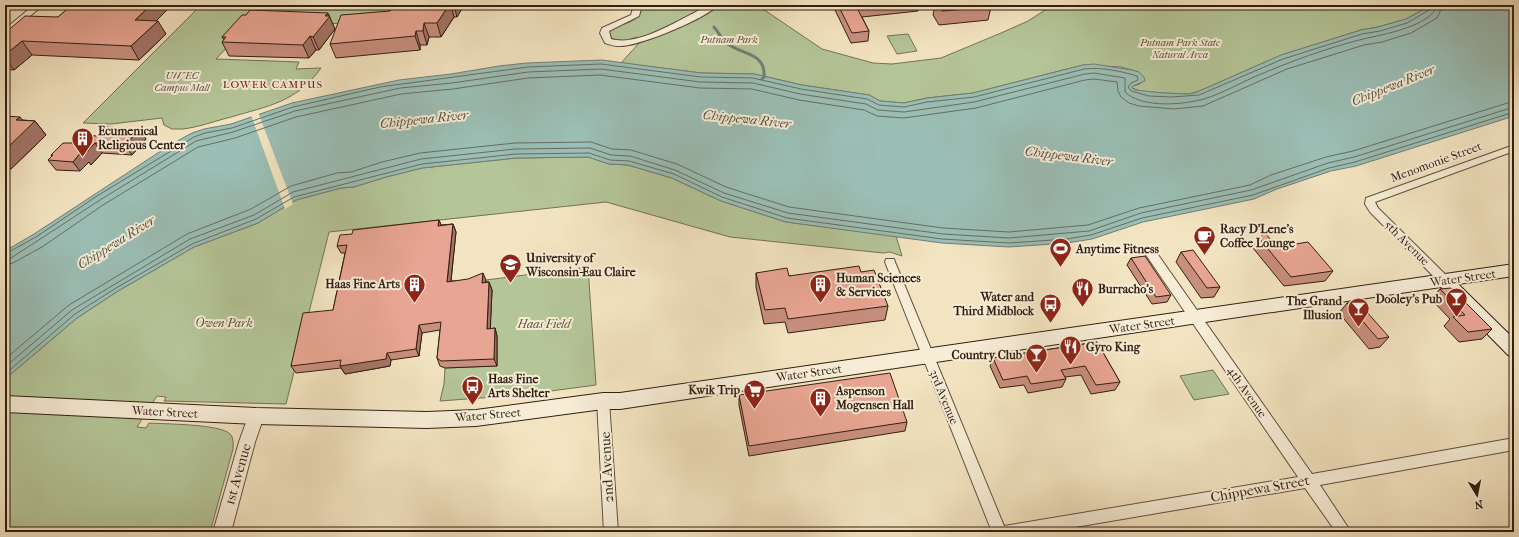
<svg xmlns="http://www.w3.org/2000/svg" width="1519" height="537" viewBox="0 0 1519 537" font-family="'IM FELL French Canon',serif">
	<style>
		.green { fill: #b4c598; stroke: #737254 }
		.water { fill: #9bbeb5; stroke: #717e73 }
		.pier { fill: #f3e4c1 }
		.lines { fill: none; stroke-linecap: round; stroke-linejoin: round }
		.shore { stroke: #666e63; stroke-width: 1 }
		.stream { stroke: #717e73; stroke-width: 3 }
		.minor-casing { stroke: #62503d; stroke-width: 2 }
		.tertiary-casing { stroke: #62503d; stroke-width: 2 }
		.secondary-casing { stroke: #321f11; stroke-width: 2 }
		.minor { fill: #f7edd7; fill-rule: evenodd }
		.tertiary { fill: #f7edd7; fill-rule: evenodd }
		.secondary { fill: #f7edd7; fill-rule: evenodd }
		.wall { fill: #c88e7e; stroke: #321f11 }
		.shaded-wall { fill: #a27467; stroke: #321f11 }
		.building { fill: #e8a593; stroke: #321f11 }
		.labels { text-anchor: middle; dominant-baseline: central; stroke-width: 4; stroke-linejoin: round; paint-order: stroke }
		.far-park-label { font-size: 10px; font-style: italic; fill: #59513a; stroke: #f7edd7 }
		.far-neighbourhood-label { font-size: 11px; letter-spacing: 1px; fill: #7a1f14; stroke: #f7edd7 }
		.poi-label { font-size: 12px; font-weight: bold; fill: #321f11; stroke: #f7edd7; text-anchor: start }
		.street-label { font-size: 12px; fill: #321f11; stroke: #f7edd7 }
		.park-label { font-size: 12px; font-style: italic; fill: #59513a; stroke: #f7edd7 }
		.water-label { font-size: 13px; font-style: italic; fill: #524f42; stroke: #f7edd7 }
		.near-street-label { font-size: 14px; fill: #321f11; stroke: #f7edd7 }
	</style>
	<rect width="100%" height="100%" fill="#f3e4c1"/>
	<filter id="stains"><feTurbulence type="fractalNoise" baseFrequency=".005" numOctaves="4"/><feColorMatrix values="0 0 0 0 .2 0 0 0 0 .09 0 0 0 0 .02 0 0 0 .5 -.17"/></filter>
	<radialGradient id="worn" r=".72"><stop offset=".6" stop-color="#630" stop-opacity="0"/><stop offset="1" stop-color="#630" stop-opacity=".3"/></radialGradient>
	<!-- green -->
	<path class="green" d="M201,5H405L383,25L252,21L216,59L299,62L296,69L321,68C297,102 268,106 231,117C215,121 199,127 183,129H172L164,125L162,118L111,124L83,123Z
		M643,5H714L760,7L822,49L873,63L892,64L941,58L1001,33L1028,21L1053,5H1432L1406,19L1378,27L1361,30L1282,55L1197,92L1189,94L1163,93L1140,91L1132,88L1133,86L1140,84L1139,72L1121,67L1083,65L973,93L927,98L904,103L880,101L869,95L802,85L754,74L701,73L621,63L640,42L637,37L625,41L612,39L609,31C625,20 637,27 643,5Z
		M908,34L917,51L897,54L887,36Z
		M588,157L609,164L628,165L672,178L721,201L786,222L896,236L902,256L890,252L883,253L730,237L606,202L329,232L286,404L164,401L166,397L157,396L137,427L146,428L149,423C164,424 221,424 230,434C234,438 233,443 233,449L210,532H5V379L77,318L118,291L194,247L258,223L296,200L341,188L354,187L386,177L422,168L516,158Z
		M588,267L596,385L521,395L440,401L444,384L445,368L497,366L475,339L490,325L492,290H484L486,280Z
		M1213,370L1229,394L1194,400L1180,376Z"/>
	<!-- water -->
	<path class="water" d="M1432,5H1514V116L1356,166L1331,171L1277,189L1254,199L1143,222L1092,239L1067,243L1009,247L942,243L786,222L721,201L672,178L628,165L609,164L588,157L516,158L422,168L386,177L354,187L341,188L296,200L258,223L194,247L118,291L77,318L5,379V251L34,234L170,145L192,133L204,129L231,124L292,103L399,80L451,74L499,66L527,63L602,60L701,73L754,74L802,85L869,95L880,101L904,103L927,98L973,93L1083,65L1094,64L1132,70L1139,72L1144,77L1145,81L1133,86L1132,88L1135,90L1163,93L1189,94L1197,92L1281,55L1361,30L1378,27L1406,19Z"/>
	<!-- pier -->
	<path class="pier" d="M258,112L293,204L285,209L251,115Z"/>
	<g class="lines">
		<!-- shore -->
		<path class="shore" d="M5,254L36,237L97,196L194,137L205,133L232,128L293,107L380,87L528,67L601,64L701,77L753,78L801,89L867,99L879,105L904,107L927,102L974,97L1084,69C1102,67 1120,71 1137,76L1138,80L1131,83L1128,87L1131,91L1149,96L1172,97L1199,95L1283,59L1362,34L1380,31L1407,23L1429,10L1432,5
			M5,259L11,258L100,200L196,141L233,132L295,111L400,88L452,83L528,72L601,69L700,82L753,83L800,94L866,104L878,110L904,112L974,102L1085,74L1094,73L1125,78V92C1141,107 1175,105 1195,101C1214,98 1236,85 1254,77C1289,62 1327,48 1363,39C1381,35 1433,26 1437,5
			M5,265L13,263L42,247L103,205L198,147L235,138L296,117L401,94L453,89L528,78L600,75L700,88L752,89L799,100L864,110L877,116L904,118L976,108L1085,80L1094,79L1117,82L1118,91L1121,97L1129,103L1139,106L1174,109L1203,106L1287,69L1364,45L1382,42L1411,33L1437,18L1443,5
			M5,359L69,305L187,234L251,209L291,186L337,173L351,172L382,162L420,153L515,143L591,142L612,149L631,150L677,164L726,187L789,207L943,228L1009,232L1088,225L1139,208L1250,185L1271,175L1326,157L1353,151L1514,101
			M5,367L72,310L190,239L254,215L293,192L421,159L515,149L590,148L611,155L630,156L675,170L724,193L788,213L943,234L1009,238L1089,231L1141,213L1251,190L1328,163L1354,157L1514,107
			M5,374L75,314L116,288L192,244L256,219L294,197L422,164L516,154L589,153L610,160L629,161L674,174L722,197L787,218L942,239L1009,243L1067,239L1091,235L1142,218L1253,195L1329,168L1355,162L1514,112"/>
		<!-- stream -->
		<path class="stream" d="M660,5L663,7
			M714,27C719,32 721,40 728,44C743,55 766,53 764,77L762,79"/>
		<defs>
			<path id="minor" d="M34,5H43L8,35H5V29Z
				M634,5H642L639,16L609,31L611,39C634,46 669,26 690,15C700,10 706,5 718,5C705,19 636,48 617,46C613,46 609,44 605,43L600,33L602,28L631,15Z
				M1514,145V151L1375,202L1378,208L1449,278L1451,281L1449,284L1445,285L1441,284L1370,212L1365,204L1366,198Z
				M1150,248L1154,249L1312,474L1514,438V450L1320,485L1351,532H1336L1305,488L1046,532H992L885,262L886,259H894L895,262L1004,526L1298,477L1146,255L1145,252L1146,249Z
				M603,396L607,397L609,401L618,532H604L597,401L599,397Z"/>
			<path id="tertiary" d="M256,409L262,411L264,416L255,442L231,532H213L239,442L250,411Z"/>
			<path id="secondary" d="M1514,264V276L1458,284L1514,339V357L1508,355L1441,287L620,409H603L476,426L427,428L256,424L5,412V396L256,408L427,412L476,410L603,393H620Z"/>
		</defs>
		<!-- minor casing -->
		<use href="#minor" class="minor-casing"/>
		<!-- tertiary casing -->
		<use href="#tertiary" class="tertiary-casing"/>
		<!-- secondary casing -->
		<use href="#secondary" class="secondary-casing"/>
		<!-- minor -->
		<use href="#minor" class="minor"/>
		<!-- tertiary -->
		<use href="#tertiary" class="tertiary"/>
		<!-- secondary -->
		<use href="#secondary" class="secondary"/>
	</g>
	<!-- wall -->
	<path class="wall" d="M72,5H172L156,21L166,34L139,60L32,55L14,70L5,69V33L58,17Z
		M394,5H464L457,17H454L441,37H429L427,45H420V50L336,58L330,44L390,11Z
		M835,5H919L918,11L862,17L869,31L868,41L851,43L835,10Z
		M934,5H990L991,7L988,20L939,25L933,15L935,6Z
		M329,16L335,29L319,50H316L309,58L229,56L222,42L224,40L222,37Z
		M5,116L23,120L35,121L46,135L11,169H5Z
		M146,139L132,155L102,153L91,165L89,162L80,171L56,170L48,160L52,157L51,155L79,143Z
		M439,220L441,225L453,224L456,232L451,281L486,280L485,282H489L492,290L490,329L495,328L497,336V366L445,368L440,366L437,358L440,330L422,333L419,356L391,360L390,366L345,374L341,368L296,373L291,366L333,310L345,253H341L337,246Z
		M1259,238L1277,247L1333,271L1325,281L1284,286L1253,248Z
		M1181,252L1220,287L1214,297L1201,298L1176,262Z
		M1131,258L1171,295L1167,302L1152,304L1127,265Z
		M861,272L888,306L885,320L788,333L785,322L764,324L756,287V273L789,276Z
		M1440,289L1492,329L1482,339L1459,342L1444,326L1450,319L1431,299Z
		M1347,303L1389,337L1380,347L1369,349L1339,313Z
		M1097,342L1120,382L1115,390L1091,394L1081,375L1065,377L1066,379L1062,387L1028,393L1024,385L1000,388L990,366L993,358Z
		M739,395L907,422L905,431L749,456L739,405Z"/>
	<!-- shaded-wall -->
	<path class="shaded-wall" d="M151,5H172L143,34L135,20Z
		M449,5H451L454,17L441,37L437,23Z
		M454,5H464L457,17Z
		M328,13L335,29L319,50L313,37Z
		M158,21L166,34L139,60L131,46Z
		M424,23L429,37L427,45L423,31Z
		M416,31L420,45V50L415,36Z
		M310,36L316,50L309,58L303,45Z
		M22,41L32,55L14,70L5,58V55Z
		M20,117L28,127L35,121L46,135L11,169L5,161V150L16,120Z
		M140,129L146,139L132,155L125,145Z
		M95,143L102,153L91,165L89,162L80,171L73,162L82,151Z
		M439,220L442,228L438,226Z
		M453,224L456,232L450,289L447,282Z
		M483,273L486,280L484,290L482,283Z
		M489,282L492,290L490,337L487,329Z
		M419,325L422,333L419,356L416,349Z
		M495,328L497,336V366L494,359Z
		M387,353L391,360L390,366L345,374L340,366Z"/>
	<!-- building -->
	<path class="building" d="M72,5H151L135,20L158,21L131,46L22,41L5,55V33L25,16L58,17Z
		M394,5H449L437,23H424L423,31H416L415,36L330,44L341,15L390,11Z
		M838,5H888L857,8L869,31L852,33Z
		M938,5H990L991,7L942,11Z
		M250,10L328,13L325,16H330L313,37L310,36L303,45L222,42L226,37H222L242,15H246Z
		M5,116L20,117L16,120L35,121L5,150Z
		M106,127L140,129L125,145L95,143L84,155L82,151L73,162L48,160L53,155H51L63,143H79L76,135L98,136Z
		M439,220L438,226L453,224L447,282L468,279L483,273L482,283L489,282L487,329L495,328L494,359L441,361L437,358L441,322L419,325L416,349L387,353L386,359L340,366L341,360L291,366L303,313L333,310L347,245L337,246L340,235L352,234L353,230Z
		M1265,233L1277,247L1308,242L1333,271L1291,277L1259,238Z
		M1193,250L1220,287L1207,288L1181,252Z
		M1145,256L1171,295L1156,297L1131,258Z
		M859,266L861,272L874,270L888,306L788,319L785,308L765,310L756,273L787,268L789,276Z
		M1451,288L1492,329L1468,332L1453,317L1465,315L1440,289Z
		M1358,302L1389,337L1378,339L1347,303Z
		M1097,342L1120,382L1096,385L1085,366L1061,370L1066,379L1031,384L1027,376L1003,380L993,358Z
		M890,373L907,422L749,446L739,395Z"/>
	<!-- icons -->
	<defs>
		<symbol id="building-pin" viewBox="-11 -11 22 30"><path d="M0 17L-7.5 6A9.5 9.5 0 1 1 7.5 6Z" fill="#8f2418" stroke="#f7edd7"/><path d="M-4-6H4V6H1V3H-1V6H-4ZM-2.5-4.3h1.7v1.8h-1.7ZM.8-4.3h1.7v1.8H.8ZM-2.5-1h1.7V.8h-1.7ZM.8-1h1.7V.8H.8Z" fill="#fff"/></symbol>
		<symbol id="cafe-pin" viewBox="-11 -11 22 30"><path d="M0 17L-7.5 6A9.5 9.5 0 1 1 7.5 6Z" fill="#8f2418" stroke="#f7edd7"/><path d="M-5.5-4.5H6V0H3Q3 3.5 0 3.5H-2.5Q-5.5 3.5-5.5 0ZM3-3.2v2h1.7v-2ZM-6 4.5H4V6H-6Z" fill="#fff"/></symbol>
		<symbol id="stadium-pin" viewBox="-11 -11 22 30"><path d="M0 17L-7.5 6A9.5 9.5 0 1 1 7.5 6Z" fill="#8f2418" stroke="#f7edd7"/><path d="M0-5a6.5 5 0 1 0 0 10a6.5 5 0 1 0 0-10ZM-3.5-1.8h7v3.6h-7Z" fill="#fff"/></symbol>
		<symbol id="university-pin" viewBox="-11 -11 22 30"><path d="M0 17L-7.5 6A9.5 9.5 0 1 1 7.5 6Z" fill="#8f2418" stroke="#f7edd7"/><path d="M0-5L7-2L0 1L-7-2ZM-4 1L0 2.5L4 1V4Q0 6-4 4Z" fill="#fff"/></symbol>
		<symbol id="restaurant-pin" viewBox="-11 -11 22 30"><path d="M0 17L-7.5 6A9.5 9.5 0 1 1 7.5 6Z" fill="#8f2418" stroke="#f7edd7"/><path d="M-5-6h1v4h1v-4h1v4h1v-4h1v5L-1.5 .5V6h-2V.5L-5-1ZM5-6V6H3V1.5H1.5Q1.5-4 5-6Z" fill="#fff"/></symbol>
		<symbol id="bar-pin" viewBox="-11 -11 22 30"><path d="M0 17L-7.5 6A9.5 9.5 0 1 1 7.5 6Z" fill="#8f2418" stroke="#f7edd7"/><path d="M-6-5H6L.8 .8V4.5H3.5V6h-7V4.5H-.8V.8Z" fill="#fff"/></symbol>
		<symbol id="bus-pin" viewBox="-11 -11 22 30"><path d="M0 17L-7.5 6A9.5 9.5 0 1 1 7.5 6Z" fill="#8f2418" stroke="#f7edd7"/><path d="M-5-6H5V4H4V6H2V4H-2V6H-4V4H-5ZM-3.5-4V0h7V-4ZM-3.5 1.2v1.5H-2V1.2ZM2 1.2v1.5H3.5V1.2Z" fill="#fff"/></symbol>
		<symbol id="supermarket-pin" viewBox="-11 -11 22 30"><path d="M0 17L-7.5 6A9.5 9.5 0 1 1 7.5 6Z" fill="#8f2418" stroke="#f7edd7"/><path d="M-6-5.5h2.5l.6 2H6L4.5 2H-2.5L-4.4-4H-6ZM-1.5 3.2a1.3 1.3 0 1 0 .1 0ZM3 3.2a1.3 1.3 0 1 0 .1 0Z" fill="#fff"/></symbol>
	</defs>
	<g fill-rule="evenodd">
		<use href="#building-pin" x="70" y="126" width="25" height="34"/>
		<use href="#cafe-pin" x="1192" y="224" width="25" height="34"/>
		<use href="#stadium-pin" x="1048" y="236" width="25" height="34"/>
		<use href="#university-pin" x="498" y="252" width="25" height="34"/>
		<use href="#building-pin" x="402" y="272" width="25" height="34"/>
		<use href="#building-pin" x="808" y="272" width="25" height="34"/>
		<use href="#restaurant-pin" x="1070" y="276" width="25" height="34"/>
		<use href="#bar-pin" x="1444" y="286" width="25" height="34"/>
		<use href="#bus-pin" x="1038" y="292" width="25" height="34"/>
		<use href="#bar-pin" x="1346" y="296" width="25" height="34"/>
		<use href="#restaurant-pin" x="1058" y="334" width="25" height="34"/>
		<use href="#bar-pin" x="1024" y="342" width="25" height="34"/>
		<use href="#bus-pin" x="460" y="374" width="25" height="34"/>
		<use href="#supermarket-pin" x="742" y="378" width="25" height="34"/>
		<use href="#building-pin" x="808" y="386" width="25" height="34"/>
	</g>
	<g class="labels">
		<!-- far-park labels -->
		<g class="far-park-label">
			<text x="729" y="40">Putnam Park</text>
			<text x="1180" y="43">Putnam Park State<tspan x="1180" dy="12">Natural Area</tspan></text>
			<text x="182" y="76">UWEC<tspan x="182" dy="12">Campus Mall</tspan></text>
		</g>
		<!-- far-neighbourhood labels -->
		<g class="far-neighbourhood-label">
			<text x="273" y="84">LOWER CAMPUS</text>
		</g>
		<!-- poi labels -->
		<g class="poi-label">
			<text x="98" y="131">Ecumenical<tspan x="98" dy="14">Religious Center</tspan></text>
			<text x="1220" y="229">Racy D'Lene's<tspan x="1220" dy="14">Coffee Lounge</tspan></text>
			<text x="1076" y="249">Anytime Fitness</text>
			<text x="526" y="258">University of<tspan x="526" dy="14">Wisconsin-Eau Claire</tspan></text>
			<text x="836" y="278">Human Sciences<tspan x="836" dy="14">&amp; Services</tspan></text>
			<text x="400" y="284" text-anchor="end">Haas Fine Arts</text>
			<text x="1098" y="289">Burracho's</text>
			<text x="1034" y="297" text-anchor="end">Water and<tspan x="1034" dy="14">Third Midblock</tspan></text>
			<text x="1442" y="299" text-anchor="end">Dooley's Pub</text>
			<text x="1342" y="301" text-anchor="end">The Grand<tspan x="1342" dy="14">Illusion</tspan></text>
			<text x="1086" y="347">Gyro King</text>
			<text x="1022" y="355" text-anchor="end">Country Club</text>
			<text x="488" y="379">Haas Fine<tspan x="488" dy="14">Arts Shelter</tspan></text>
			<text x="740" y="390" text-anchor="end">Kwik Trip</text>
			<text x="836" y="391">Aspenson<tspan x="836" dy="14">Mogensen Hall</tspan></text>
		</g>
		<!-- street labels -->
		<g class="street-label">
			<text transform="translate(1436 162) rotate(-20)">Menomonie Street</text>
			<text transform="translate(1407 243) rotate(45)">5th Avenue</text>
			<text transform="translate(1463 278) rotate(-8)">Water Street</text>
			<text transform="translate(1142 325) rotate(-8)">Water Street</text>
			<text transform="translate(809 373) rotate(-8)">Water Street</text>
			<text transform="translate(1247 392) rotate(55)">4th Avenue</text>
			<text transform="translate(944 397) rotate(68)">3rd Avenue</text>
			<text transform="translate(165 412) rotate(3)">Water Street</text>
			<text transform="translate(488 415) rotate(-5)">Water Street</text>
		</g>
		<!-- park labels -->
		<g class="park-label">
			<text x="224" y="323">Owen Park</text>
			<text x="544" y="324">Haas Field</text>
		</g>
		<!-- water labels -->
		<g class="water-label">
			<text transform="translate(1393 85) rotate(-22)">Chippewa River</text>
			<text transform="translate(424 119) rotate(-6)">Chippewa River</text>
			<text transform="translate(747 119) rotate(6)">Chippewa River</text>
			<text transform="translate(1069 156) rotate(7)">Chippewa River</text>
			<text transform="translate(116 242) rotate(-32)">Chippewa River</text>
		</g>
		<!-- near-street labels -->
		<g class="near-street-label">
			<text transform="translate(607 467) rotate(-93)">2nd Avenue</text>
			<text transform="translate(238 474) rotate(-74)">1st Avenue</text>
			<text transform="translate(1260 489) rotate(-10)">Chippewa Street</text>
		</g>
	</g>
	<!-- margin -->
	<rect width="1519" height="537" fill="none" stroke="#f3e4c1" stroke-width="20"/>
	<rect x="6" y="6" width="1507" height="525" fill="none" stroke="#321f11" stroke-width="2"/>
	<rect x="10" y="10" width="1499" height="517" fill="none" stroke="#321f11"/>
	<!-- north arrow -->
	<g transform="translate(1477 495) rotate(170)" stroke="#f7edd7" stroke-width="3" paint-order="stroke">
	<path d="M0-3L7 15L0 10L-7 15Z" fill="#321f11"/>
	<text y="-6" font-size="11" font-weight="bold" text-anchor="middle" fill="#321f11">N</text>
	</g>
	<rect width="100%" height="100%" filter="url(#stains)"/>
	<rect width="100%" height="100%" fill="url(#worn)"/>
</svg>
